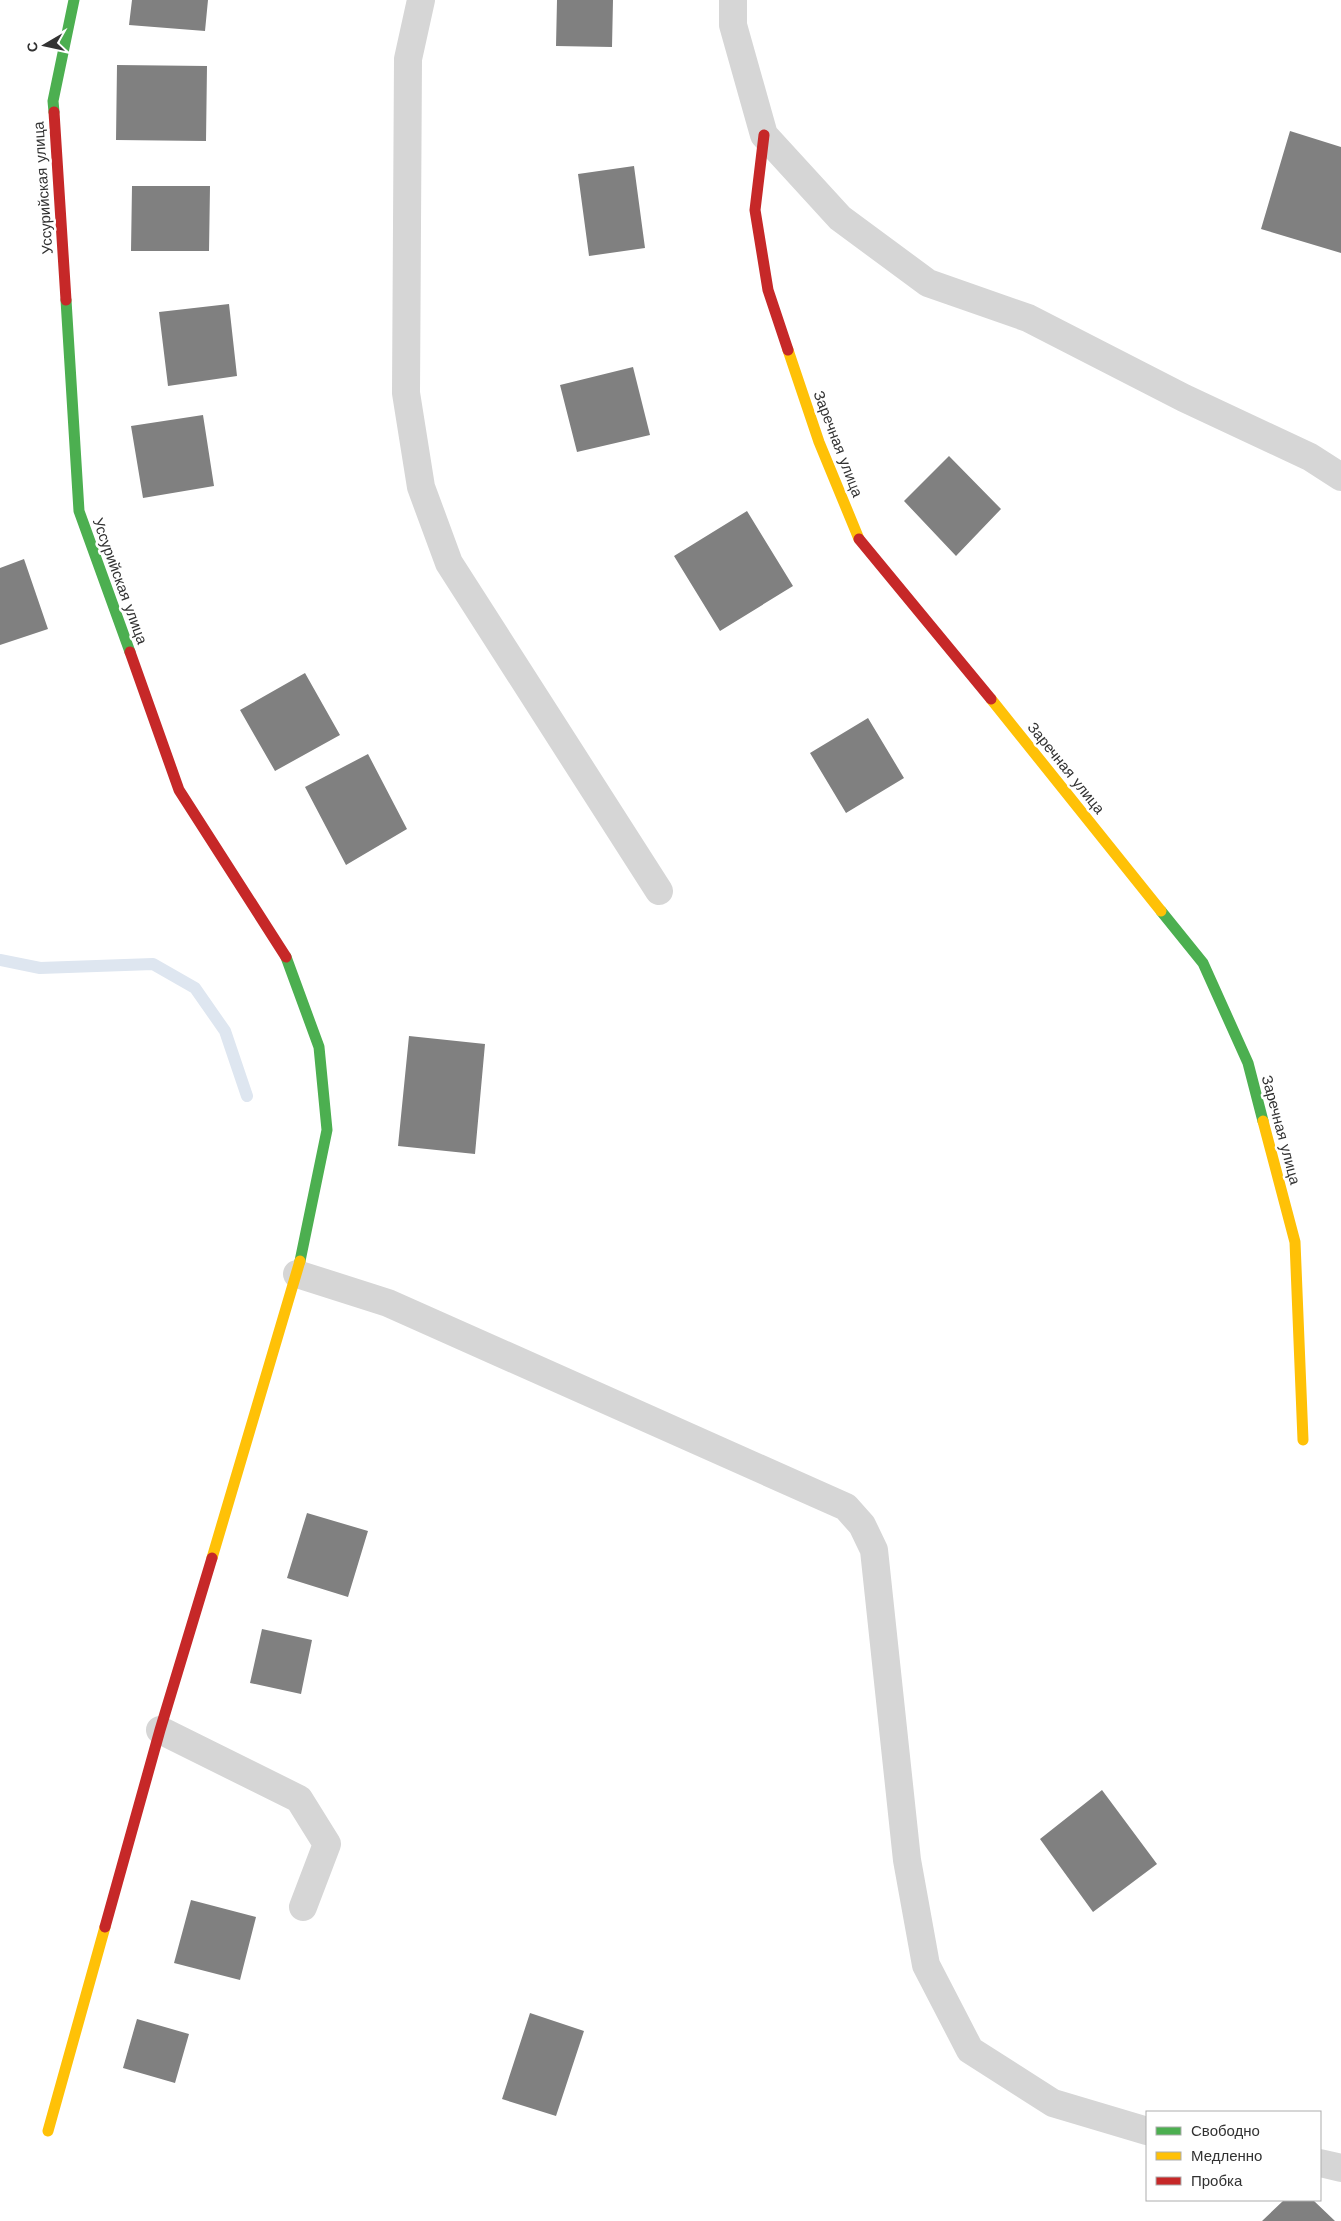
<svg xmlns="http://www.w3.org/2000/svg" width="1341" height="2221" font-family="'Work Sans',sans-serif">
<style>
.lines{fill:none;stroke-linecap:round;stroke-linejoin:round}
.stream{stroke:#dee6f0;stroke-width:12}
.building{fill:#808080}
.street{stroke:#d6d6d6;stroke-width:28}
.fast{stroke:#4caf50;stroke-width:11}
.slow{stroke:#ffc107;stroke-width:11}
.jam{stroke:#c62828;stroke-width:11}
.labels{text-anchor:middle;stroke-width:5;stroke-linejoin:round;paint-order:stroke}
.street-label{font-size:15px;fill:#323232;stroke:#fff}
</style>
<rect width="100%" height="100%" fill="#fff"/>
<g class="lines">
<path class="stream" d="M0,960L40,968L153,964L195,988L225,1031L247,1096"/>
</g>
<path class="building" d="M132,0H208L205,31L129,25Z
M557,0H613L612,47L556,46Z
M117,65L207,66L206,141L116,140Z
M1290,131L1341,147V253L1261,229Z
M634,166L645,248L589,256L578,174Z
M132,186H210L209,251H131Z
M229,304L237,376L168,386L159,312Z
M633,367L650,435L577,452L560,385Z
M203,415L214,486L143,498L131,426Z
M949,456L1001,509L956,556L904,501Z
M747,511L793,586L720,631L674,556Z
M24,559L48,629L0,645V568Z
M305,673L340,735L275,771L240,710Z
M868,718L904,778L846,813L810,753Z
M368,754L407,829L346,865L305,787Z
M409,1036L485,1044L475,1154L398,1146Z
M307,1513L368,1531L348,1597L287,1578Z
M262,1629L312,1640L301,1694L250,1683Z
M1102,1790L1157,1864L1093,1912L1040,1839Z
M191,1900L256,1917L240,1980L174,1963Z
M530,2013L584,2031L556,2116L502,2099Z
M137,2019L189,2034L175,2083L123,2068Z
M1284,2200H1313L1335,2221H1262Z"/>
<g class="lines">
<path class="street" d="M421,0L408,59L406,393L421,487L449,563L659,891
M733,0V25L764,135L840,218L928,283L1028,318L1184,398L1310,457L1341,477
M297,1274L388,1303L846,1507L862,1525L874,1550L907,1860L926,1965L970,2050L1053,2103L1147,2131
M160,1730L299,1799L327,1844L303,1907
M1320,2163L1341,2168"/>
<path class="fast" d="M54,112L53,101L74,0
M66,300L79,511L130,652
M1161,911L1203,963L1248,1063L1263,1121
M286,957L319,1047L327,1130L300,1261"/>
<path class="slow" d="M788,350L819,442L859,539
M991,699L1161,911
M1263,1121L1295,1242L1303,1440
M212,1558L300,1261
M48,2131L105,1927"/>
<path class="jam" d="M54,112L66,300
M764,135L755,210L768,290L788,350
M859,539L991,699
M130,652L179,790L286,957
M105,1927L160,1730L212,1558"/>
</g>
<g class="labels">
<g class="street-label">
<text transform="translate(43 188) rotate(-94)" y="5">Уссурийская улица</text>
<text transform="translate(838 444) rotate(69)" y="5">Заречная улица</text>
<text transform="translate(120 581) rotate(70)" y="5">Уссурийская улица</text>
<text transform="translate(1066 768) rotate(51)" y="5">Заречная улица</text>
<text transform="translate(1281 1130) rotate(75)" y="5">Заречная улица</text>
</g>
</g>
<rect x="1146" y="2111" width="175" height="90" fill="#ffffff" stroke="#adadad"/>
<rect x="1156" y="2127" width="25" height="8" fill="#4caf50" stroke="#adadad"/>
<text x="1191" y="2136" font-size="15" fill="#323232">Свободно</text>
<rect x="1156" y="2152" width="25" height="8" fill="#ffc107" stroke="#adadad"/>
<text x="1191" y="2161" font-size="15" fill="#323232">Медленно</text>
<rect x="1156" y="2177" width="25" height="8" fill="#c62828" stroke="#adadad"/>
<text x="1191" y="2186" font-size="15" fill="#323232">Пробка</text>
<g transform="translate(45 45) rotate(261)" stroke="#ffffff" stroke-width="4" paint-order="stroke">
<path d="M0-4L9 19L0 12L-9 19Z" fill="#323232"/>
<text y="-8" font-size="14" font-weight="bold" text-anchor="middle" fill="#323232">С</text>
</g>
</svg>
